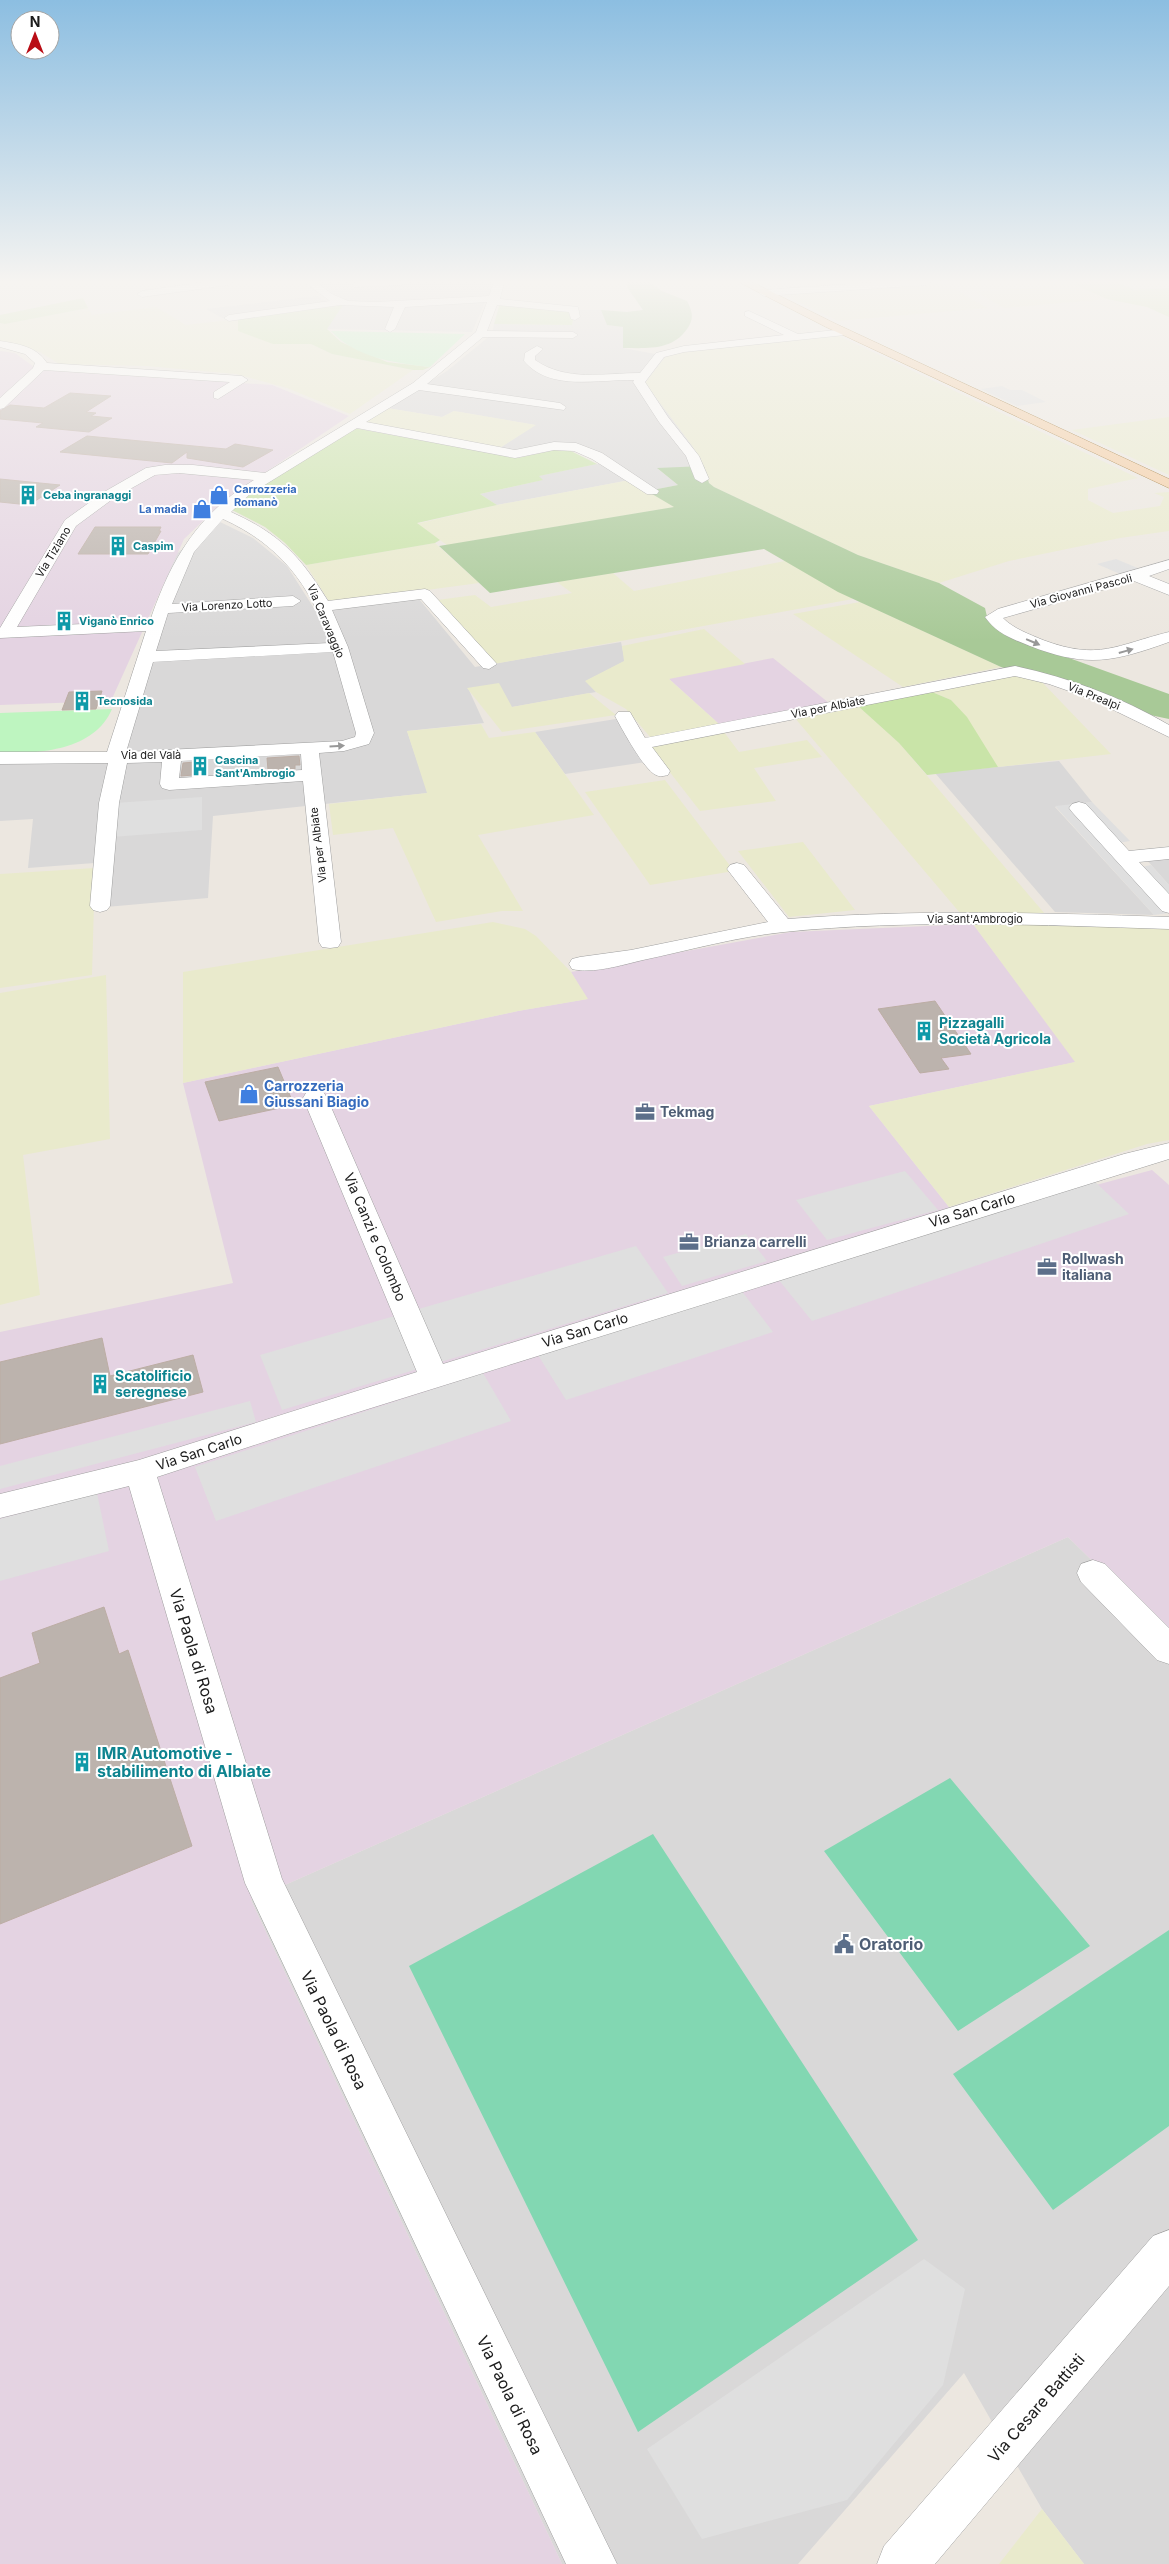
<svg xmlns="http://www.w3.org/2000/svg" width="1169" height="2564" font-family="Inter,sans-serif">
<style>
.residential{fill:#d9d8d8}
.industrial{fill:#e4d3e2}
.farmland{fill:#e9eacc}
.grass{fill:#c9e4a8}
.forest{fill:#a8c997}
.park{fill:#bef5c0}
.pitch{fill:#82d7b2}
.parking{fill:#dfdfdf}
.building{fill:#bcb3ad;stroke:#bcada4}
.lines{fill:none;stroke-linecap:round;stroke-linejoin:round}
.minor-casing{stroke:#9f9f9f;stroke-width:1}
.major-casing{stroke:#885809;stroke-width:1}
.minor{fill:#fff;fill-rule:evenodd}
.major{fill:#f5ca9c;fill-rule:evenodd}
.oneway{fill:#989898}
.labels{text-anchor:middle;stroke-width:4;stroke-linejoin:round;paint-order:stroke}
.far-shop-label{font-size:11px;font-weight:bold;fill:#366cbe;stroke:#fff;text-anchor:start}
.far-culture-label{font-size:11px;font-weight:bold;fill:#0d838f;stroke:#fff;text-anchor:start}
.far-street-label{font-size:11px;fill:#1b1b1b;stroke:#fff}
.culture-label{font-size:14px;font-weight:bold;fill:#0d838f;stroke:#fff;text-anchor:start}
.shop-label{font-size:14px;font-weight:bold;fill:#366cbe;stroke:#fff;text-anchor:start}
.service-label{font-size:14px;font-weight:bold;fill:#4e5e75;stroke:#fff;text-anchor:start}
.street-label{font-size:14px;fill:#1b1b1b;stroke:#fff}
.near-street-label{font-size:16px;fill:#1b1b1b;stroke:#fff}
.near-culture-label{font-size:16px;font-weight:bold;fill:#0d838f;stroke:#fff;text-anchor:start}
.near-service-label{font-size:16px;font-weight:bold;fill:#4e5e75;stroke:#fff;text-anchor:start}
</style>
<rect width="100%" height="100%" fill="#ece7e0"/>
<path class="residential" d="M317,282H494L491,297L358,304L344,300Z
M317,296L328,302L324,305L222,318L206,309Z
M485,302L472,332L326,329L343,305L406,307Z
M575,310H601L607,325L623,327V348L666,356L693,447L704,466L658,469L678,485L647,491L630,480L497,505L480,494L542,480L538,476L611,461L594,450L567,444L517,450L498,449L535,425L454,411L442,417L387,408L447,371L492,334L494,324L572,325Z
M218,521L253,538L287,566L315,610L419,599L475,667L621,642L625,661L586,681L596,692L512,707L468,688L484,723L407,731L428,793L213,816L208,898L106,907L108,862L28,868L33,819L0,821V764L122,763L170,559Z
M616,719L646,762L565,774L535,732Z
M1059,761L1092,802L1055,807L1154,915L1055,912L935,773Z
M1169,856V885L1145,858Z
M1068,1537L1169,1636V2564H1084L1042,2509L964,2373L798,2564H562L251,1900Z"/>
<path class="industrial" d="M0,351L15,353L38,370L272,385L349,416L226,499L184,539L111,701L0,705Z
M773,658L829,703L719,724L668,678Z
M973,924L1076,1062L869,1106L949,1207L966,1220L1152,1170L1169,1185V1636L1068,1537L251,1900L562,2564H0V1332L233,1283L183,1083L518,1011L587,999L571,972L791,932Z"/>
<path class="farmland" d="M1042,282H1069L1107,299L1004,308L976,292L1049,286Z
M945,283L987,308L838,321L786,296L791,294Z
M156,307L186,325L238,319L273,344H311L332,354L413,370L350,414L287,388L236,374L146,366L59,364L40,352L0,344V323L5,324L88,308L92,315Z
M839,336L1138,478L1088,489V500L1113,513L1160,506L1164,497L1154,493L1169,492V531L1120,538L1009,561L939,583L858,555L714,487L709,483L704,466L693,447L645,383L666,356L682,352Z
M387,408L442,417L454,411L536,425L498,449L365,422Z
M1169,417V475L1072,430Z
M630,480L675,507L447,545L416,524L497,505Z
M435,543L479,583L330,603L306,565Z
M785,561L853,599L494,664L437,600L475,595L491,607L572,593L557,582L613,573L634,591Z
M860,602L1001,667L903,687L793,614Z
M704,629L745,664L669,679L719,724L651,738L626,709L596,692L585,681L624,661L622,646Z
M1007,675L1040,680L1111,754L998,767L951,700L932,692Z
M499,683L512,707L589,693L616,715L502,732L467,688Z
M858,706L899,743L1045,914L960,913L794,717Z
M481,724L489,738L535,732L594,815L478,835L523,911H502L436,922L393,828L333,835L329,804L427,793L407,731Z
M724,732L739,752L807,740L822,757L754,768L776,801L700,811L648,744Z
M665,780L734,871L650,885L585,792Z
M803,842L855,910L789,917L738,851Z
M95,868L92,975L0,988V874Z
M493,922L525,929L536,936L571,972L588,999L518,1011L183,1083V972Z
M1058,923L1169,928V1140L1147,1144L949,1207L869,1106L1075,1062L973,924Z
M106,975L110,1139L23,1155L40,1295L0,1305V993Z
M1042,2509L1084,2564H999Z"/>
<path class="grass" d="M1069,282H1116L1135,290L1169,288V317L1147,307L1107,299Z
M83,298L88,308L5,324L0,323V315Z
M500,303L575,310L572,325L494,324Z
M343,305L327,329L341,342L387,362L430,367L423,370H413L332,354L311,344H273L238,331V319Z
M354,428L518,458L558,449L571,451L597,464L539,476L543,480L480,494L497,505L417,523L440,540L435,543L306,565L285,543L265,527L230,509L238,501Z
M932,692L951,700L967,717L998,767L927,775L899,743L858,706Z"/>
<path class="forest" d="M628,282H649L662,291L687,301C693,312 694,319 687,329C672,351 646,348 623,348V327L607,325L601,310L627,312L643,310L627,287Z
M704,466L709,483L714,487L858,555L939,583L985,608L988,621L997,629L1033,645L1169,694V719L1150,715L1001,667L838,592L764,549L490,593L439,546L674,507L647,491L678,485L657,468Z"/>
<path class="park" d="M331,331L465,334L430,367C395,363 356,358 331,331Z
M112,709C94,751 40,753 0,754V713Z"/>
<path class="pitch" d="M950,1778L1090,1946L958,2031L824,1851Z
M653,1834L918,2240L638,2432L409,1966Z
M1169,1930V2126L1053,2210L953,2074Z"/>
<path class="parking" d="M1002,386L1010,390H1022L1046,402L1017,406L981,389Z
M1116,559L1140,569L1120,574L1097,564Z
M202,797V830L112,837L115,803Z
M1092,802L1130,841L1118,843L1142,867L1151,865L1169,885V913L1154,915L1055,806Z
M905,1171L938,1210L827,1240L796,1200Z
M1090,1177L1129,1214L812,1321L778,1279Z
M746,1234L767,1261L682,1286L663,1257Z
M636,1246L668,1293L282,1410L260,1355Z
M741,1290L773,1332L566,1400L538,1355Z
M483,1373L511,1421L216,1521L195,1467Z
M250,1401L256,1422L0,1489V1466Z
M97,1493L109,1551L0,1581V1519Z
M924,2259L965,2289L943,2385L847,2500L702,2539L647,2449Z"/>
<path class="building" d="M70,393L111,396L86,412L96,413L91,416L112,418L89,432L36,427L43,423L0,419V411L10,405L44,408Z
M87,436L226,449L235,444L273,450L243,467L187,458V452L172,463L60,452Z
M0,479L60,485L29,505L0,502Z
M95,527H161L159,531H161L148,554H78Z
M102,691L96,709L62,710L69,692Z
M299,756L300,765H295V769L268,770L267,758Z
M207,761L206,774L181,776L183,763Z
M935,1001L971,1054L941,1058L949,1069L920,1073L878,1009Z
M278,1067L294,1105L219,1121L205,1082Z
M102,1338L110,1376L193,1355L203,1392L0,1444V1362Z
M104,1607L119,1654L128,1650L192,1846L0,1924V1678L40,1663L32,1633Z"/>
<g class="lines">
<defs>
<path id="minor" d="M206,282H233L228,285L142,297L137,294L142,291Z
M304,282H316L332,294L348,301L376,302L489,296L494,282H504L500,299L578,307L580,317L575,320L571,319L569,312L497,305L487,331L573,332L578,335L573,338L483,337L427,384L560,403L566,407L564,410L419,390L366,422L515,450L554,442L576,443L602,453L659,491L657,494H647L592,459L574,451L554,450L515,458L357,428L250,494L231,512C280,534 300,556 328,601L425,589L430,591L497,664L489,669L483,668L421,599L332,610L348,647L374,733L369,744L344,751L319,753L341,942L338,947L330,948L322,947L319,942L303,781L169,790L162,788L160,784L162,762L127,763L119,803L110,906L107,910L100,912L93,910L90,906L99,803L108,763L0,764V752H107L146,631L0,638V628L65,520L104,492L146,468L165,465H193L265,473L413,383L476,332L487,302L405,307L395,329L390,332L385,329L394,307L340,305L229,321L224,318L229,315L330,301ZM179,473L254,480C198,514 171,559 150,621L17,627L76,526L114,498L155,475ZM223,519C280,545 310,584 330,643L156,651L168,613L293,606L301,601L293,596L172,604L194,552ZM333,652L356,733L355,737L342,741L126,752L153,662ZM301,754L302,770L179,778L181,761Z
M358,282H406L401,285L354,287L353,285Z
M881,282H931L926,285L764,296L759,293L764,290Z
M749,311L798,334L845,329L850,332L845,335L684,352L664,357L645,382L668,417L699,456L709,479L702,483L695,479L686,456L659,422L633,382L634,380C599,379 550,392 524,361L525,353L537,346L543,349L535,356V360C567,382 603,373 640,373L656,353L684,346L784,335L745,316V312Z
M0,341C18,344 36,346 47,363L242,376L248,380L218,399L214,398V392L230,382L44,370L4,408L0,409V398L33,368L35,363L25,354L0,347Z
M1169,560V569L1149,576L1169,584V595L1134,581L1003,618C1014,629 1029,634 1043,640C1099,661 1116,645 1169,632V642C1113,662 1087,668 1030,646C1012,639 996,633 985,617L998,609Z
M1015,666C1070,678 1121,697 1169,725V737L1089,698L1049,684L1015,676L652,747L670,771L668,775C664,776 660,777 656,775C644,770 622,729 615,716L618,712H630L645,738Z
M1079,802L1086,804L1129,851L1169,847V859L1139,862L1169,894V913L1162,911L1072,812L1069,808L1072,804Z
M737,863L744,865L788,919C915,909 1042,913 1169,917V929C1041,925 911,919 784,932C736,937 690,950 643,960C622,965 593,974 572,969L569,964L572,959L580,957L631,950L768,922L727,869L730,865Z
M315,1091L324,1093L327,1098L443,1364L1124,1154L1169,1143V1159L291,1433L157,1477L282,1879L617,2564H566L245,1883L129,1486L0,1518V1494L139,1460L417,1372L303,1098L306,1093Z
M1093,1560L1105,1564L1169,1628V1664L1157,1660L1081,1582L1077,1573L1081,1564Z
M1169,2230V2286L935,2564H877L884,2546L1153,2236Z"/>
<path id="major" d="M739,282H752L834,323L1169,479V488L826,327Z"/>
</defs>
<use href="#minor" class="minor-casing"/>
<use href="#major" class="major-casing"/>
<use href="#minor" class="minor"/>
<use href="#major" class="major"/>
</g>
<defs><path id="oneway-solid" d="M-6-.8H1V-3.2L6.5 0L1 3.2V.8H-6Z" transform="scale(1.25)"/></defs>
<g class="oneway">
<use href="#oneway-solid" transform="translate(1033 642) rotate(23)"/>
<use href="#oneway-solid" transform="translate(1126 651) rotate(-16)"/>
<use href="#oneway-solid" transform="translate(337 746) rotate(-4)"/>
</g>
<linearGradient id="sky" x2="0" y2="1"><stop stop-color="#8cbee1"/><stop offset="0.44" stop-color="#f6f4f1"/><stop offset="1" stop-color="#f6f4f1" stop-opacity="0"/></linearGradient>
<rect width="1169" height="641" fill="url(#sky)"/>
<defs>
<symbol id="building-bare" viewBox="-9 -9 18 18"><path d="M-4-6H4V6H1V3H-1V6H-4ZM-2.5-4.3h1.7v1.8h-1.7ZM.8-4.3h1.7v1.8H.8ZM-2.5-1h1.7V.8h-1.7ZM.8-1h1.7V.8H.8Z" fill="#0f9aa8" stroke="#fff" stroke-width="2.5" paint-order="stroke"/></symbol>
<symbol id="shop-bare" viewBox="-9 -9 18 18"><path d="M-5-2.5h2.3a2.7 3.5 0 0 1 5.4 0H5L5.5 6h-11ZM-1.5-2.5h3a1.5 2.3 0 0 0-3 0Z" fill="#3f7fe0" stroke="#fff" stroke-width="2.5" paint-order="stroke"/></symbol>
<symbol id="office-bare" viewBox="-9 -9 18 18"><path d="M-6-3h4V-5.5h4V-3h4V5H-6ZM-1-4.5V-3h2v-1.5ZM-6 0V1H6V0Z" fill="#5c6f8a" stroke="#fff" stroke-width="2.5" paint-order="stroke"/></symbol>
<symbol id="civic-bare" viewBox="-9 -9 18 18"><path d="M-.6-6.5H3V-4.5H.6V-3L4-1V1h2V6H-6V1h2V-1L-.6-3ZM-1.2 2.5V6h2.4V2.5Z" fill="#5c6f8a" stroke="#fff" stroke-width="2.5" paint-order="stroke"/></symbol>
</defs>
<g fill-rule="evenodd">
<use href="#building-bare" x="14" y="481" width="28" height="28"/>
<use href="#shop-bare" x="205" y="481" width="28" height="28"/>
<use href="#shop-bare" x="188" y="495" width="28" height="28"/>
<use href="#building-bare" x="104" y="532" width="28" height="28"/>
<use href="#building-bare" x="50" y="607" width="28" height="28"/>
<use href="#building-bare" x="68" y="687" width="28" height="28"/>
<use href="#building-bare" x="186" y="752" width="28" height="28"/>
<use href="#building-bare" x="910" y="1017" width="28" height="28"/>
<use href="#shop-bare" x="235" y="1080" width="28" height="28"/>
<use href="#office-bare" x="631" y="1098" width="28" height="28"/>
<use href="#office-bare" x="675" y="1228" width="28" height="28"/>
<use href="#office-bare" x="1033" y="1253" width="28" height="28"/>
<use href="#building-bare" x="86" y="1370" width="28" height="28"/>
<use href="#building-bare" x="68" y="1748" width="28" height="28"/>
<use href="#civic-bare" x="830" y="1930" width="28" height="28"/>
</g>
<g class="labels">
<g class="far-shop-label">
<text x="234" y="493">Carrozzeria<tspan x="234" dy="13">Romanò</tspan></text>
<text x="187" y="513" text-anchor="end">La madia</text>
</g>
<g class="far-culture-label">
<text x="43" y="499">Ceba ingranaggi</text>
<text x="133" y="550">Caspim</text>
<text x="79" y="625">Viganò Enrico</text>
<text x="97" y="705">Tecnosida</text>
<text x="215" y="764">Cascina<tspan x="215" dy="13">Sant'Ambrogio</tspan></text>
</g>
<g class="far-street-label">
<text transform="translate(53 552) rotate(-59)" y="4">Via Tiziano</text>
<text transform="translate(1081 591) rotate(-15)" y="4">Via Giovanni Pascoli</text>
<text transform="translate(227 605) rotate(-3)" y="4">Via Lorenzo Lotto</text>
<text transform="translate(326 621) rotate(67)" y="4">Via Caravaggio</text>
<text transform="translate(1094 696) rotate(22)" y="4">Via Prealpi</text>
<text transform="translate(828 707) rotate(-11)" y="4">Via per Albiate</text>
<text x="151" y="759">Via del Valà</text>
<text transform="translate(318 845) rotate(-97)" y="4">Via per Albiate</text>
<text x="975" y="923">Via Sant'Ambrogio</text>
</g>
<g class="culture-label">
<text x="939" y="1028">Pizzagalli<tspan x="939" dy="16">Società Agricola</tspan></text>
<text x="115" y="1381">Scatolificio<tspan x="115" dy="16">seregnese</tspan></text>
</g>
<g class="shop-label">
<text x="264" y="1091">Carrozzeria<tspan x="264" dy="16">Giussani Biagio</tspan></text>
</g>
<g class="service-label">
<text x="660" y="1117">Tekmag</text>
<text x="704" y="1247">Brianza carrelli</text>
<text x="1062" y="1264">Rollwash<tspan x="1062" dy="16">italiana</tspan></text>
</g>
<g class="street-label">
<text transform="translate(972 1210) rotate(-17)" y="5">Via San Carlo</text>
<text transform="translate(375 1237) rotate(67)" y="5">Via Canzi e Colombo</text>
<text transform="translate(585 1330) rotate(-17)" y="5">Via San Carlo</text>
<text transform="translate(199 1452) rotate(-18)" y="5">Via San Carlo</text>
</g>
<g class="near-street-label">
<text transform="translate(194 1651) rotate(73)" y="6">Via Paola di Rosa</text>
<text transform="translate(334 2030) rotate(64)" y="6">Via Paola di Rosa</text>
<text transform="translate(510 2395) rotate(64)" y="6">Via Paola di Rosa</text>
<text transform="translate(1036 2408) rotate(-49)" y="6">Via Cesare Battisti</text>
</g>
<g class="near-culture-label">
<text x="97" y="1759">IMR Automotive -<tspan x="97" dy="18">stabilimento di Albiate</tspan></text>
</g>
<g class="near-service-label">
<text x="859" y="1950">Oratorio</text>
</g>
</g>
<g transform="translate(35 35)"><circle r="24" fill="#ffffff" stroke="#a4a4a4"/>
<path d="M0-4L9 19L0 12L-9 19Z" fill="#b90d15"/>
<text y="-8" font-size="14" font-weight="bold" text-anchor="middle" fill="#1b1b1b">N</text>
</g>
</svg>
